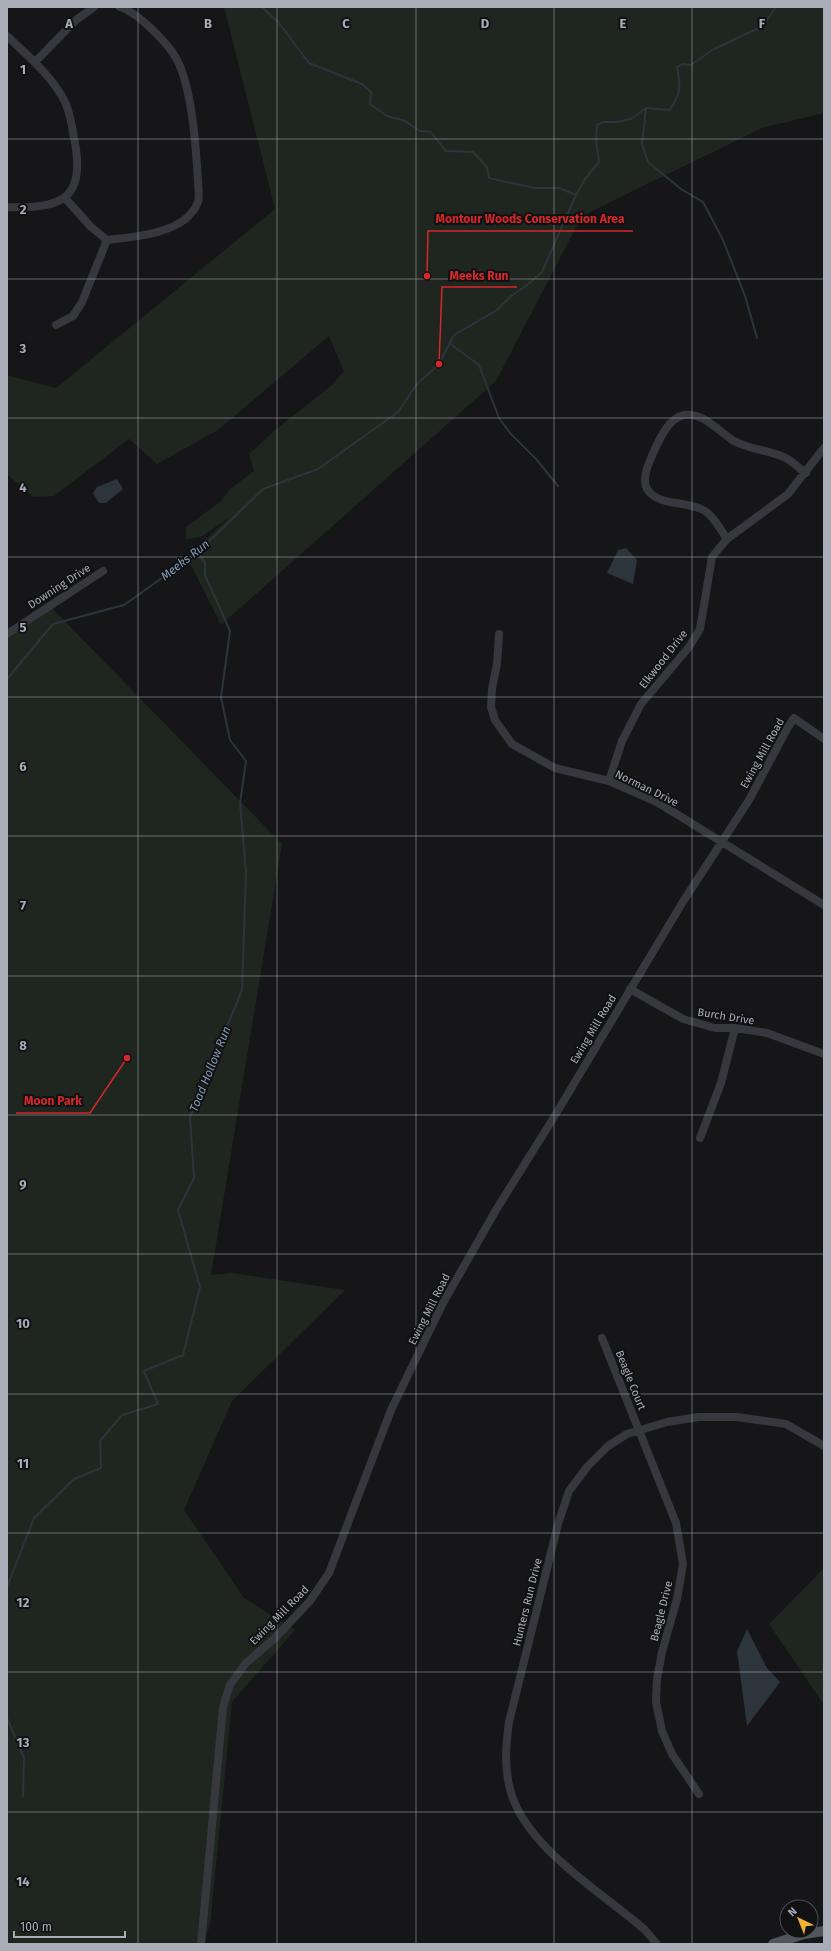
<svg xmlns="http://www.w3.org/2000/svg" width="831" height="1951" font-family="'Fira Sans',sans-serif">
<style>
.green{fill:#1e261f}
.water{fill:#2c353c}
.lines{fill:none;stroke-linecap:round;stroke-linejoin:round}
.stream{stroke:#2c353c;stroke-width:2}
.minor{stroke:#37383d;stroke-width:8}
.major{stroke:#53555c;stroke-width:10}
.grid{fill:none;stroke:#a8adb8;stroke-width:1;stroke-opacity:0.55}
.labels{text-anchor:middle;stroke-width:4;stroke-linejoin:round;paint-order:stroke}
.street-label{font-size:11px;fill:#a8adb8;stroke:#111113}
.water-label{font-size:12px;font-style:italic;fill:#7f9bb3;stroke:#111113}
.grid-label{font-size:13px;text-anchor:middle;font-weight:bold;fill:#a8adb8;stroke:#111113;stroke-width:4;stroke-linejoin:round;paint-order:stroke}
.leader{fill:none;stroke:#d62828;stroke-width:1.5}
.callout-dot{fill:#d62828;stroke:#111113;stroke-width:1.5}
.callout-label{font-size:12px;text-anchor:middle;font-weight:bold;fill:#d62828;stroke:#111113;stroke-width:4;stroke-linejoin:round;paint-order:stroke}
</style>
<rect width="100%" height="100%" fill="#161618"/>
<path class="green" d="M224,7H824V113L762,128L582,216L496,381L221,625L187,557L230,517L201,537L186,539V527L221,501L230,489L254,471L249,454L275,430L331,386L344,371L329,336L218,430L157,464L129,439L54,496L33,497L7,474V375L56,388L275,209Z
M52,608L282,844L211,1275L232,1273L345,1290L232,1401L184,1510L244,1598L295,1630L232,1702L210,1926L202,1944H7V632Z
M824,1568V1705L769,1624Z"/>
<path class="water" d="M117,479L123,489L106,503H99L93,493L97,487Z
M626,548L637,560L633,584L607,573L618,550Z
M747,1629L767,1668L780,1682L747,1726L737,1651Z"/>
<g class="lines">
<path class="stream" d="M262,7L279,23L309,63L362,84L371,92L370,104L387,116L405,121L420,131L431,132L446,151L473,152L487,167L489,178L534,188H559L576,195
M646,109L642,144L648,162L681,189L703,202L723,240L745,296L757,338
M449,343L479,365L499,418L510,433L536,459L558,486
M7,679L53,624L124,605L197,553L263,489L318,469L398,412L416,385L439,364L454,335L497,310L511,296L526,286L542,272L576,195L585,179L599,162L596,141L597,125L603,122H617L631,119L646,108L670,110C681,93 681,87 677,67L682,64L691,65L714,49L763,26L776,7
M7,1587L34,1518L74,1479L101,1468L100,1441L122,1415L158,1404L144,1371L183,1355L200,1287L178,1210L194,1178L190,1117L242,990L246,873L240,803L246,761L230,740L221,697L230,631L205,575V562L197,553
M7,1718L24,1758L23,1796"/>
<path class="minor" d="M7,36C27,55 51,75 64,100C70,111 72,126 74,138C87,199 62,209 7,207
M35,62L76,20L94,7
M65,198L91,227L107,240C132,237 176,234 192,212C194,210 197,205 198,202C200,196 198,187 198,181C196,148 192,86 176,58C167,42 137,12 120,7
M56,325L73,316L82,302L107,240
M727,539C721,531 714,516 705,511C688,500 658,507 647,489C641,477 650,461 654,451C660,438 669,418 684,415C704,412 719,432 734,441C750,450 770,450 786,458C793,462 800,469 806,473
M7,634L103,571
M499,634L497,664L492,689L491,707L495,720L512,744L555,768L609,781L657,802L824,905
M609,781L622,741L641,704L689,647L700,629L712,557L727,539L788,494L824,448
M630,989L683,1019L715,1028H735L767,1033L824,1054
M700,1138L721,1083L735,1028
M602,1338L676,1523L683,1564L677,1599L662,1652L657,1679L656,1702L662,1731L672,1754L699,1794
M201,1944L223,1707L230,1685L246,1663L275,1638L310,1601L329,1573L391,1410L443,1303L496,1210L551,1122L684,900L749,800L788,727L794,718L824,739
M657,1944L645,1930C602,1892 524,1847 510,1789C504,1766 506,1744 509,1722L558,1524L569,1491L587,1467L608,1446L627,1434L667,1422L699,1417H737L786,1424L824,1446"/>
<path class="major" d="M773,1944L804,1934L824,1931"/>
</g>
<path class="grid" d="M138,7V1944M277,7V1944M416,7V1944M554,7V1944M692,7V1944M7,139H824M7,279H824M7,418H824M7,557H824M7,697H824M7,836H824M7,976H824M7,1115H824M7,1254H824M7,1394H824M7,1533H824M7,1672H824M7,1812H824"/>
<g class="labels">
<g class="street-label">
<text transform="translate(59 586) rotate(-33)" y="4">Downing Drive</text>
<text transform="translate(663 659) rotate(-52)" y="4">Elkwood Drive</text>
<text transform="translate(762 753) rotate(-61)" y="4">Ewing Mill Road</text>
<text transform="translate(647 788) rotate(26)" y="4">Norman Drive</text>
<text transform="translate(726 1016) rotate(9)" y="4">Burch Drive</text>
<text transform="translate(593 1029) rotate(-59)" y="4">Ewing Mill Road</text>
<text transform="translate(429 1309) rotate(-63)" y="4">Ewing Mill Road</text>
<text transform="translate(631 1380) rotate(68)" y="4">Beagle Court</text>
<text transform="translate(527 1602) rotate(-76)" y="4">Hunters Run Drive</text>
<text transform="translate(661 1611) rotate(-76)" y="4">Beagle Drive</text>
<text transform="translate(279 1615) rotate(-45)" y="4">Ewing Mill Road</text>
</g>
<g class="water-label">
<text transform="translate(185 560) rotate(-38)" y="4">Meeks Run</text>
<text transform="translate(210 1069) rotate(-68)" y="4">Toad Hollow Run</text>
</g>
</g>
<g class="grid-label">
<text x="69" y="28">A</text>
<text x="208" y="28">B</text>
<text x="346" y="28">C</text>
<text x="485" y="28">D</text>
<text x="623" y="28">E</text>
<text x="762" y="28">F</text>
<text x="23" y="74">1</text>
<text x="23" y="214">2</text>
<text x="23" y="353">3</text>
<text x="23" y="492">4</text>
<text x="23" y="632">5</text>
<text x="23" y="771">6</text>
<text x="23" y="910">7</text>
<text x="23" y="1050">8</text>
<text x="23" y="1189">9</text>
<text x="23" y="1328">10</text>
<text x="23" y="1468">11</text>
<text x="23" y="1607">12</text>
<text x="23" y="1747">13</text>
<text x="23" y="1886">14</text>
</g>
<path class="leader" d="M427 276L428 231H633M439 364L442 287H517M127 1058L90 1113H16"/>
<g class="callout-dot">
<circle cx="427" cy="276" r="4"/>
<circle cx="439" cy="364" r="4"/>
<circle cx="127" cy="1058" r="4"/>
</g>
<g class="callout-label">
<text x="530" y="223">Montour Woods Conservation Area</text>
<text x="479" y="280">Meeks Run</text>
<text x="53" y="1105">Moon Park</text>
</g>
<rect width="831" height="1951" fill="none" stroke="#a8adb8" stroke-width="16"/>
<g transform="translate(799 1919) rotate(317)"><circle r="19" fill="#111113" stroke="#4d4f55"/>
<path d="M0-3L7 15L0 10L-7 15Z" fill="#f2b134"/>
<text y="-6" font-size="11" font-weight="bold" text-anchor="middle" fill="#a8adb8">N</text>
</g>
<path d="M14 1931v6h111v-6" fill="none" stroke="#a8adb8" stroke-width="2"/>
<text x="20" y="1931" font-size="12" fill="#a8adb8" stroke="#111113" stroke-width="3" paint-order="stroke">100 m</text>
</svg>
